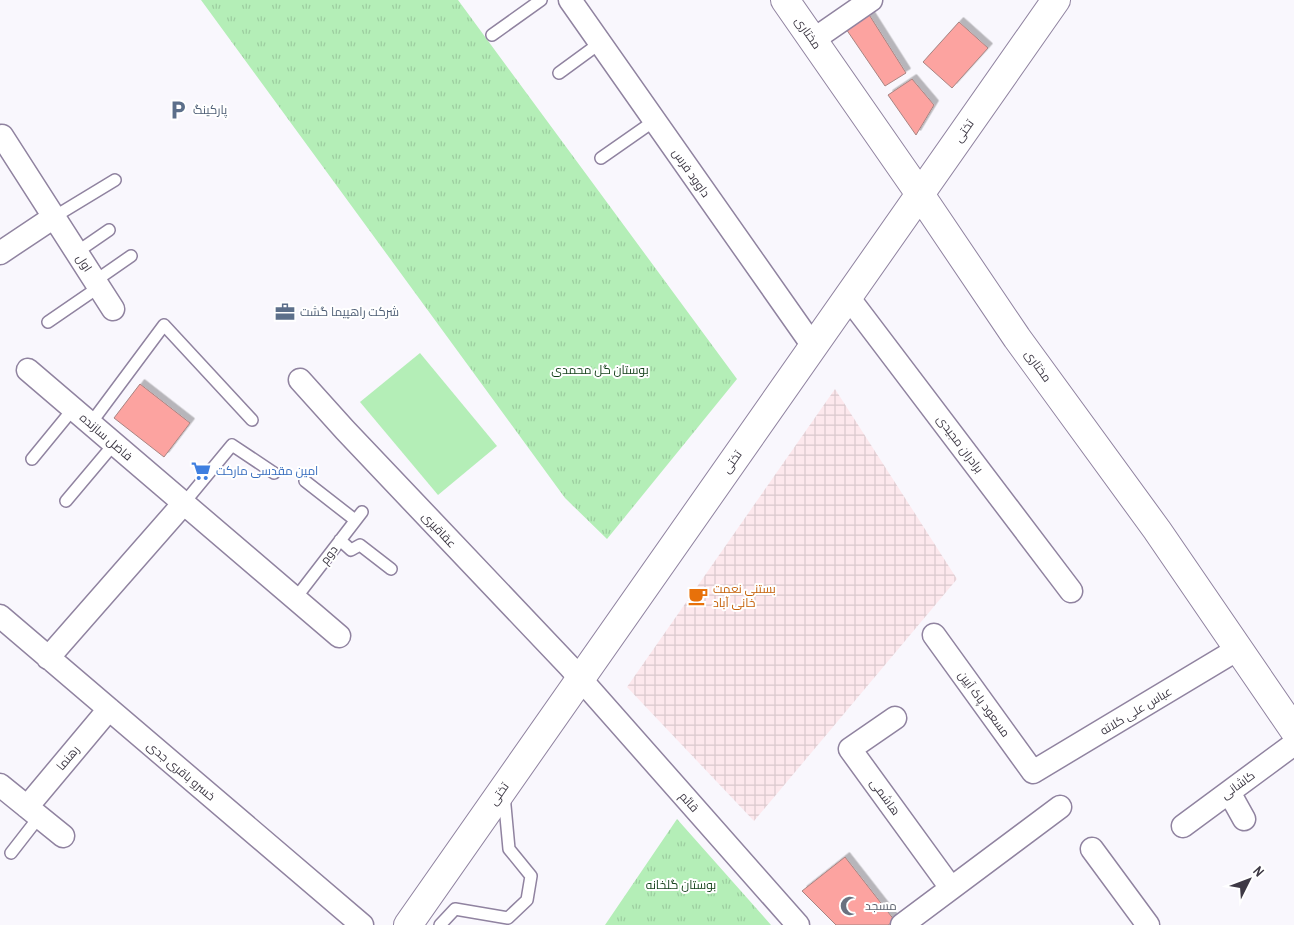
<svg xmlns="http://www.w3.org/2000/svg" width="1294" height="925" font-family="'Archivo Narrow',Cairo,sans-serif">
<style>
.industrial{fill:url(#industrial-grid)}
.grass{fill:url(#grass-tufts)}
.pitch{fill:#b4eeb7}
.building{fill:#fca3a0;stroke:#a88482;filter:url(#shadow)}
.lines{fill:none;stroke-linecap:round;stroke-linejoin:round}
.lane-casing{stroke:#9083a0;stroke-width:14}
.street-casing{stroke:#9083a0;stroke-width:25}
.secondary-casing{stroke:#9083a0;stroke-width:30}
.lane{stroke:#fff;stroke-width:11}
.street{stroke:#fff;stroke-width:22}
.secondary{stroke:#fff;stroke-width:28}
.labels{text-anchor:middle;stroke-width:4;stroke-linejoin:round;paint-order:stroke}
.street-label{font-size:12px;fill:#3e3945;stroke:#fff}
.service-label{font-size:12px;fill:#4e5e75;stroke:#fff;text-anchor:start}
.park-label{font-size:12px;fill:#123f18;stroke:#fff}
.shop-label{font-size:12px;fill:#366cbe;stroke:#fff;text-anchor:start}
.food-label{font-size:12px;fill:#c56008;stroke:#fff;text-anchor:start}
.worship-label{font-size:12px;fill:#5b616d;stroke:#fff;text-anchor:start}
</style>
<defs>
<pattern id="industrial-grid" width="8" height="8" patternUnits="userSpaceOnUse" patternTransform="scale(1.25)"><rect width="8" height="8" fill="#fde8ed"/><path d="M0 4h8M4 0v8" fill="none" stroke="#dac8cd"/></pattern>
<pattern id="grass-tufts" width="24" height="20" patternUnits="userSpaceOnUse" patternTransform="scale(1.25)"><rect width="24" height="20" fill="#b4eeb7"/><path d="M3 7l-1-3M5 7V3M7 7l1-3M15 17l-1-3M17 17v-4M19 17l1-3" fill="none" stroke="#9ccd9f"/></pattern>
<filter id="shadow"><feDropShadow dx="4.5" dy="-4.5" stdDeviation="0" flood-color="#0004"/></filter>
</defs>
<rect width="100%" height="100%" fill="#f9f7fd"/>
<path class="industrial" d="M835,389L957,579L754,821L627,687Z"/>
<path class="grass" d="M201,0H458L737,379L607,539L565,498Z
M677,819L771,925H605Z"/>
<path class="pitch" d="M420,353L497,446L438,495L360,402Z"/>
<path class="building" d="M868,13L906,73L885,86L844,26Z
M959,22L988,48L952,88L923,62Z
M912,79L934,105L916,135L888,95Z
M140,384L190,423L164,457L114,418Z
M845,857L895,921L888,925H836L802,891Z"/>
<g class="lines">
<defs>
<path id="lane" d="M492,35L541,0
M559,73L600,43
M601,158L654,121
M54,217L115,180
M77,252L109,230
M95,281L131,256
M48,322L99,287
M91,423L164,325L252,420
M32,459L73,409
M305,481L355,520
M66,501L114,444
M184,503L232,445L274,473
M340,540L351,550L360,545L391,569
M295,599L362,512
M11,853L39,817
M440,925L455,909L508,918L527,900L531,876L509,849L504,795"/>
<path id="street" d="M570,0L813,346
M813,40L871,0
M2,136L113,309
M0,253L54,217
M848,297L1071,591
M28,370L339,636
M300,380L345,430L570,667L798,925
M0,616L362,925
M934,635L1033,772L1238,649
M48,658L184,503
M895,718L850,749L951,888
M0,785L63,836
M1229,792L1244,819
M27,807L109,709
M1183,826L1294,744
M1092,849L1148,925
M902,925L1060,807"/>
<path id="secondary" d="M785,0L913,184L1017,338L1157,530L1294,730
M408,925L1056,0"/>
</defs>
<use href="#lane" class="lane-casing"/>
<use href="#street" class="street-casing"/>
<use href="#secondary" class="secondary-casing"/>
<use href="#lane" class="lane"/>
<use href="#street" class="street"/>
<use href="#secondary" class="secondary"/>
</g>
<defs>
<symbol id="parking-bare" viewBox="-9 -9 18 18"><path d="M-3.5-5.5H1a3.5 3.5 0 0 1 0 7H-1V5.5H-3.5ZM-1-3.4V-.6H.8a1.4 1.4 0 0 0 0-2.8Z" fill="#5c6f8a" stroke="#fff" stroke-width="2.5" paint-order="stroke"/></symbol>
<symbol id="office-bare" viewBox="-9 -9 18 18"><path d="M-6-3h4V-5.5h4V-3h4V5H-6ZM-1-4.5V-3h2v-1.5ZM-6 0V1H6V0Z" fill="#5c6f8a" stroke="#fff" stroke-width="2.5" paint-order="stroke"/></symbol>
<symbol id="supermarket-bare" viewBox="-9 -9 18 18"><path d="M-6-5.5h2.5l.6 2H6L4.5 2H-2.5L-4.4-4H-6ZM-1.5 3.2a1.3 1.3 0 1 0 .1 0ZM3 3.2a1.3 1.3 0 1 0 .1 0Z" fill="#3f7fe0" stroke="#fff" stroke-width="2.5" paint-order="stroke"/></symbol>
<symbol id="cafe-bare" viewBox="-9 -9 18 18"><path d="M-5.5-4.5H6V0H3Q3 3.5 0 3.5H-2.5Q-5.5 3.5-5.5 0ZM3-3.2v2h1.7v-2ZM-6 4.5H4V6H-6Z" fill="#e8710a" stroke="#fff" stroke-width="2.5" paint-order="stroke"/></symbol>
<symbol id="mosque-bare" viewBox="-9 -9 18 18"><path d="M3.5-4.9A6 6 0 1 0 3.5 4.9A5 5 0 1 1 3.5-4.9Z" fill="#6b7280" stroke="#fff" stroke-width="2.5" paint-order="stroke"/></symbol>
</defs>
<g fill-rule="evenodd">
<use href="#parking-bare" x="164" y="96" width="28" height="28"/>
<use href="#office-bare" x="271" y="298" width="28" height="28"/>
<use href="#supermarket-bare" x="187" y="457" width="28" height="28"/>
<use href="#cafe-bare" x="684" y="582" width="28" height="28"/>
<use href="#mosque-bare" x="836" y="892" width="28" height="28"/>
</g>
<g class="labels">
<g class="street-label">
<text transform="translate(808 33) rotate(55)" y="4">مختاری</text>
<text transform="translate(964 131) rotate(-55)" y="4">تختی</text>
<text transform="translate(691 173) rotate(55)" y="4">داوود فرس</text>
<text transform="translate(84 263) rotate(57)" y="4">اول</text>
<text transform="translate(1038 366) rotate(54)" y="4">مختاری</text>
<text transform="translate(106 437) rotate(41)" y="4">فاضل سازنده</text>
<text transform="translate(960 444) rotate(53)" y="4">برادران مجیدی</text>
<text transform="translate(732 462) rotate(-55)" y="4">تختی</text>
<text transform="translate(439 530) rotate(47)" y="4">عقاقیری</text>
<text transform="translate(329 555) rotate(-53)" y="4">دوم</text>
<text transform="translate(984 704) rotate(54)" y="4">مسعود پاک آیین</text>
<text transform="translate(1136 711) rotate(-31)" y="4">عباس علی کلاته</text>
<text transform="translate(68 758) rotate(-50)" y="4">رهنما</text>
<text transform="translate(181 771) rotate(40)" y="4">خسرو باقری جدی</text>
<text transform="translate(1238 785) rotate(-36)" y="4">کاشانی</text>
<text transform="translate(499 794) rotate(-55)" y="4">تختی</text>
<text transform="translate(885 797) rotate(54)" y="4">هاشمی</text>
<text transform="translate(689 802) rotate(48)" y="4">قائم</text>
</g>
<g class="service-label">
<text x="193" y="114">پارکینگ</text>
<text x="300" y="316">شركت راهپيما گشت</text>
</g>
<g class="park-label">
<text x="600" y="374">بوستان گل محمدی</text>
<text x="681" y="889">بوستان گلخانه</text>
</g>
<g class="shop-label">
<text x="216" y="475">امین مقدسی مارکت</text>
</g>
<g class="food-label">
<text x="713" y="593">بستنی نعمت<tspan x="713" dy="14">خانی آباد</tspan></text>
</g>
<g class="worship-label">
<text x="865" y="910">مسجد</text>
</g>
</g>
<g transform="translate(1249 880) rotate(48)" stroke="#ffffff" stroke-width="4" paint-order="stroke">
<path d="M0-4L9 19L0 12L-9 19Z" fill="#3e3945"/>
<text y="-8" font-size="14" font-weight="bold" text-anchor="middle" fill="#3e3945">N</text>
</g>
</svg>
